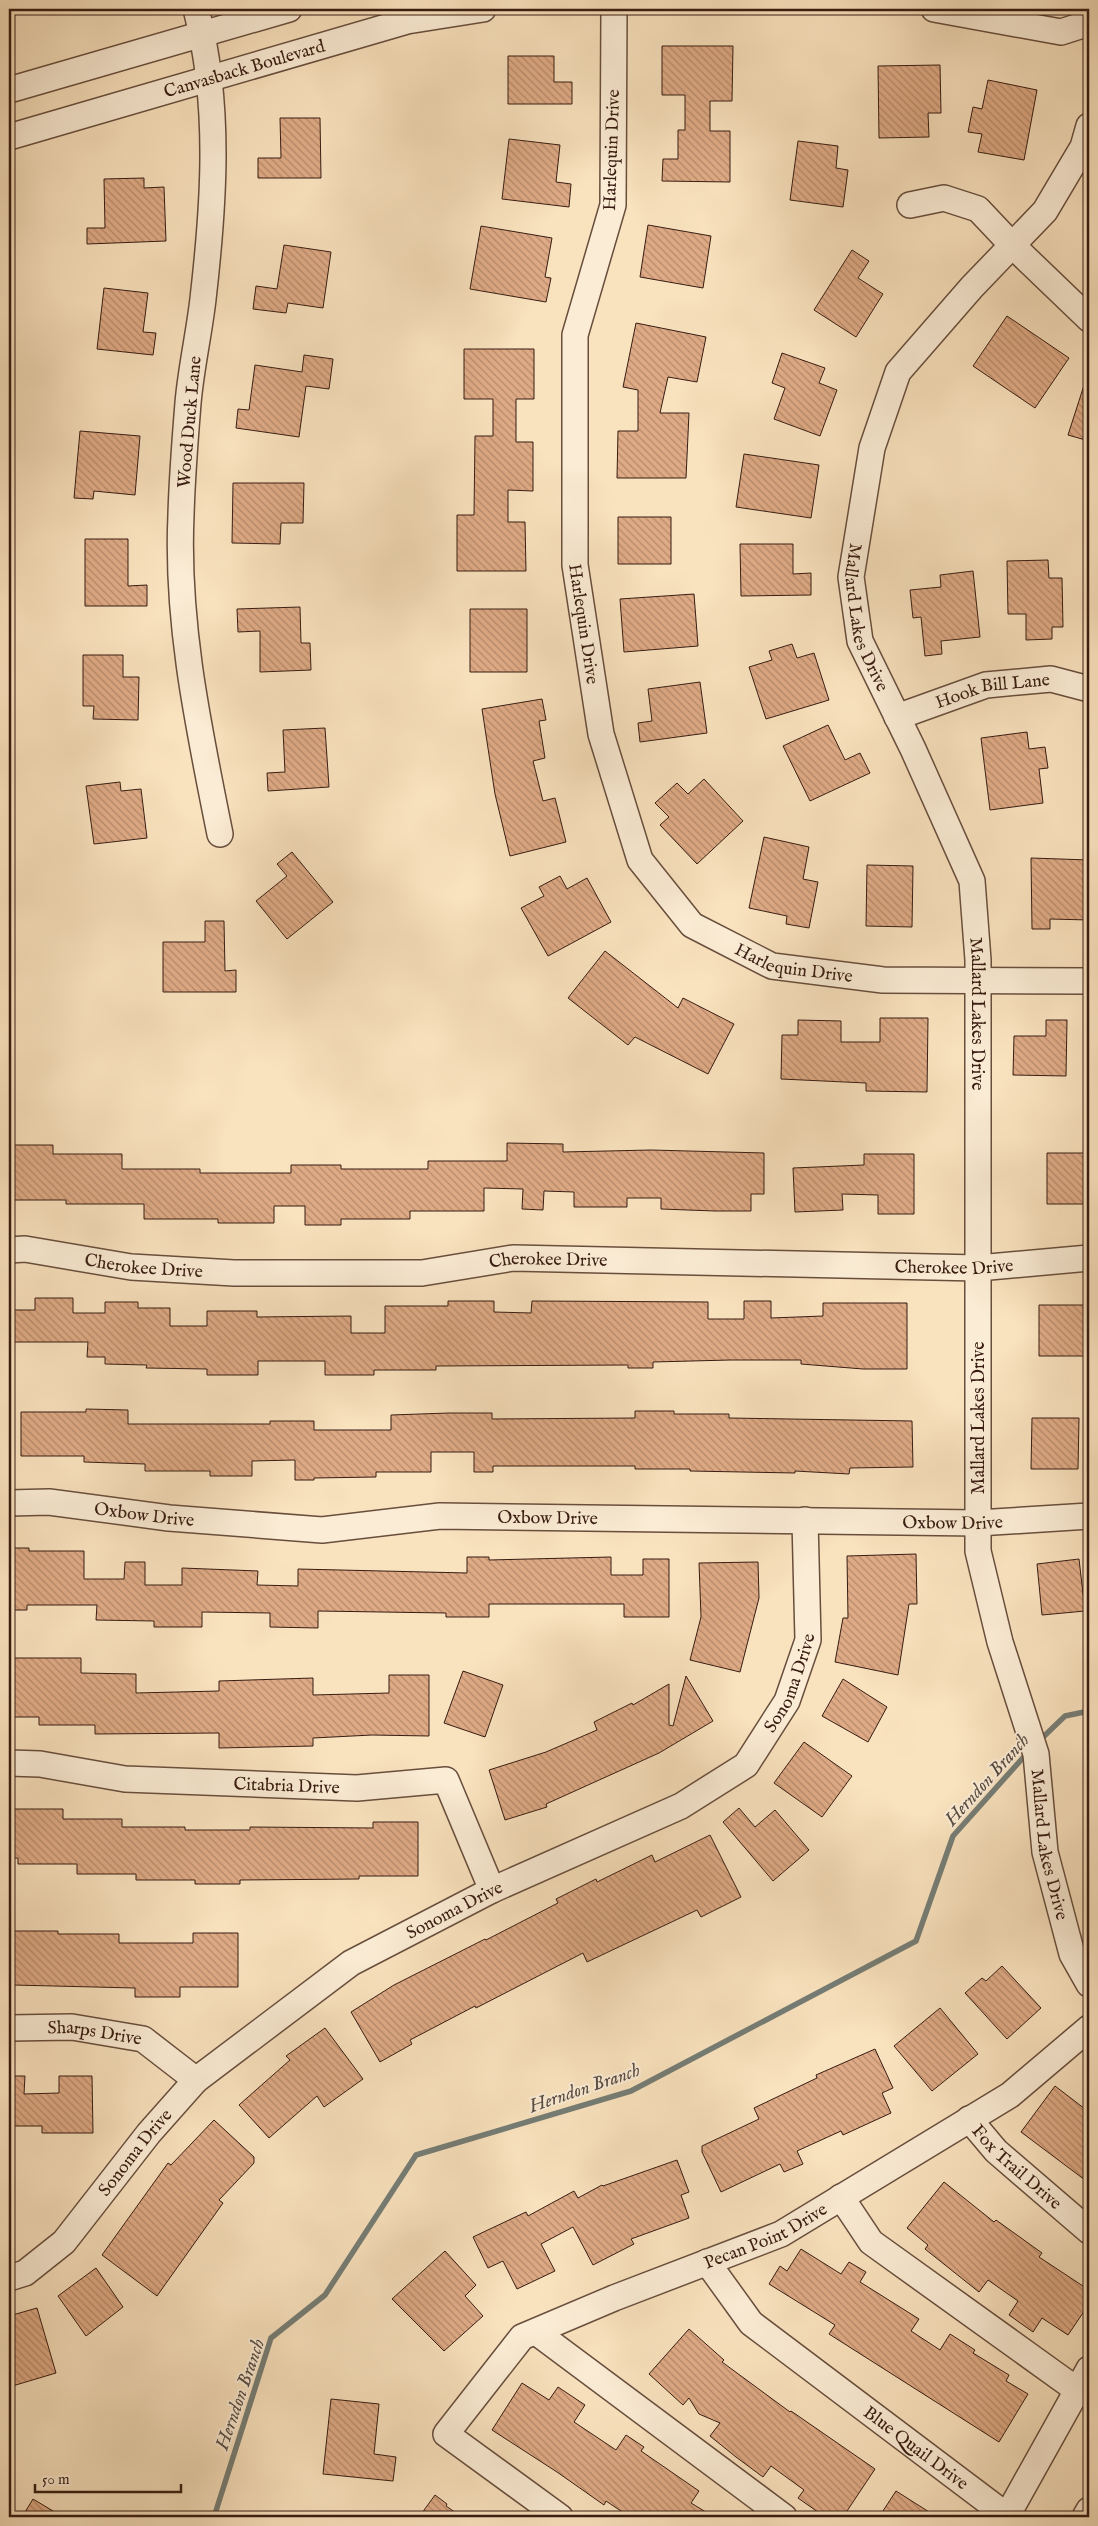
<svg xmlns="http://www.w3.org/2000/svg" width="1098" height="2526" font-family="'IM FELL English',serif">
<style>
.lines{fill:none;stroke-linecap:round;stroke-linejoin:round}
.stream{stroke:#757d75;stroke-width:5.5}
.building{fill:url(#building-back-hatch);stroke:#381c12}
.minor-casing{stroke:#684e3d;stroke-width:28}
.minor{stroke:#fbecd5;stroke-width:25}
.labels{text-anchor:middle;stroke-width:4;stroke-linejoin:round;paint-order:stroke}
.street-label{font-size:18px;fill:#381c12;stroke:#fbecd5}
.water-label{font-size:19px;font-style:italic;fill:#574c44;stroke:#fbecd5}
</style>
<defs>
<pattern id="building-back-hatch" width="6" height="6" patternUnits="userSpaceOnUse" patternTransform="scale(1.25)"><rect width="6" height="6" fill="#dfab86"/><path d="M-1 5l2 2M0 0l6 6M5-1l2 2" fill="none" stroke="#b68a6c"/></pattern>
</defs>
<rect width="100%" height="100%" fill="#f9e2be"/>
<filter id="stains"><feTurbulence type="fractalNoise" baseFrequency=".004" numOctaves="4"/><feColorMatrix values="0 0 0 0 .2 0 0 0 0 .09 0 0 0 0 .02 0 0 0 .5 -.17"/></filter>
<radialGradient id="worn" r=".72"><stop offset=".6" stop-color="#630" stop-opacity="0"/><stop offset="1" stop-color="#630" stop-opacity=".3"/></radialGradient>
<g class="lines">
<path class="stream" d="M1039,1741L1065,1716L1089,1711
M214,2517L271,2338L325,2295L416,2155L631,2091L916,1941L953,1836L1029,1751"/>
</g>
<path class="building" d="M662,46H733L732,101H710V131H730V182L662,181L663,159H678V130H685V95H662Z
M508,56H554V82H572V104H508Z
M940,65L941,113H928L929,137L879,138L878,66Z
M988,80L1037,90L1024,160L978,152L982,134L968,132L973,107L982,109Z
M280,118H320L321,178H258V158H281Z
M509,139L560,145L556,182L571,184L569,207L502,199Z
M798,141L838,146L836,168L848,170L843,207L790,200Z
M144,178V188L164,187L166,241L87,244V228H105L104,179Z
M648,225L711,236L703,288L640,277Z
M481,226L552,238L545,277L551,278L546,302L470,289Z
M284,245L331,252L323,308L288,303L286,313L253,309L256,286L277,289Z
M852,250L869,261L858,278L883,294L856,337L814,310Z
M104,288L148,293L143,332L156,333L153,355L97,349Z
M1007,316L1069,358L1035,408L973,366Z
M636,323L706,337L697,382L668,377L660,413H689L686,478H617L618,431H638V390L623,387Z
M464,349H534V399H516V442H533V491L508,490V522H525L526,571H457V515H474L475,436H493V399H464Z
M782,353L825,368L819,383L837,390L820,436L774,419L785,388L772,383Z
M304,355L333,359L329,389L306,386L299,437L236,428L238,409L249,410L255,365L302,372Z
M1086,379L1089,380V441L1068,435Z
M80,431L140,436L135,495L94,491L93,499L74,498Z
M744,454L819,465L811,518L736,507Z
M233,483H304L303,523H281L280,544L232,543Z
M618,517H671V564H618Z
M85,539H128V586L147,585V606H85Z
M740,544H793V574L811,573V595L741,596Z
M1048,560L1049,578H1062L1063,627H1052V639L1026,640V614H1008L1007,561Z
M973,571L980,637L941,641L942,654L925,656L921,617L913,618L910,590L941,587L940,575Z
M694,594L698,646L624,652L620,599Z
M300,607L301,643H310L311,670L260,672V631L238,632L237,609Z
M470,609H527V672H470Z
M792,644L797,658L814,653L829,700L766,719L749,667L772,660L769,651Z
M83,655H123V677H139L138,720L93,719L94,706H83Z
M700,682L707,733L640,742L638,723L652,721L648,689Z
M542,699L546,720L539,721L545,758L533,761L543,801L555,798L566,842L510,856L495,794L482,709Z
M828,725L845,760L860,753L870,773L810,801L783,746Z
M325,728L329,787L268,791L267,773L285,772L283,730Z
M1027,732L1029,749L1045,747L1048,768L1039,769L1043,803L990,810L981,738Z
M704,779L743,821L697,864L660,825L669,817L655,803L677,783L688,794Z
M120,782L121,791L141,789L147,838L94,844L86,786Z
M764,837L809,847L803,879L818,882L809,928L786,924L787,916L749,908Z
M292,852L333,902L287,939L256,901L287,876L277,864Z
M1031,858L1089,860V920L1050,919V929H1032Z
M867,865L913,866L912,927L866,926Z
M560,876L567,889L587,878L611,922L548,956L521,908L544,896L539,887Z
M205,921H224L225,971L236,970V992H163V942H205Z
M605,951L678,1008L683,998L734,1024L708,1074L635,1037L628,1045L568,998Z
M880,1018H928L927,1092L866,1091V1083L781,1079L782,1035H798V1020L841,1021V1042H880Z
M1046,1020H1067L1066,1076L1013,1075L1014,1036H1046Z
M507,1143L563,1144V1152L651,1150L764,1153V1194H751V1211H715L661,1209V1198H627V1207H574V1192L544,1191L543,1210L522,1209L523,1189L484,1188V1211H410V1219H341V1225H305V1206H274V1223H218V1219H144V1204H66V1200H9V1145H53V1154H122V1169H200V1173H291V1165H341V1169H428V1161H507Z
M1047,1153H1089V1204H1047Z
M864,1154H914V1214H878V1195L842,1194L843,1210L795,1212L793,1168L864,1165Z
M35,1298H73V1313H105V1302H138V1308H170V1326H207V1311H257V1317L351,1316V1333H385V1306H448V1301H494V1312L531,1313L532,1301L708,1302V1319H744V1301H771V1318L823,1316V1303H907V1369H863L801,1364V1360H730L653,1362V1368H628V1365L436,1366V1370H374V1375H325V1361H258V1375H207V1369L146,1368L147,1365L105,1364V1357H87L88,1342H9V1310H35Z
M1039,1305H1087V1356H1039Z
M86,1409L128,1410V1424H270V1421H314V1430H391V1415L449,1413H492V1419L635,1418V1411H674V1414H729V1418L912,1421L913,1467L850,1468L849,1474L795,1471V1473L690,1471V1469H635V1466H493V1472H474V1452H431V1472H376V1477L314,1478V1480H295V1460L252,1461V1476H210V1471H145V1464L84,1462V1456H21V1412H86Z
M1032,1418H1079L1078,1469H1031Z
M9,1548H29V1551H84V1579H124L125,1562H145V1585H182V1568L258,1571L257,1585L298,1586V1569L467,1573V1557H489V1560L611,1557V1575H643V1559H669V1617H624V1604H489V1617H446V1613L318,1611V1628L270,1627V1613L202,1612V1627H154V1621L96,1620L97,1605H27V1610H9Z
M916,1554L917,1604H909L898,1675L835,1662L843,1618H848L847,1556Z
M1079,1559L1085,1611L1042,1615L1037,1564Z
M758,1562L759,1598L740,1672L690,1660L701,1617L699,1563Z
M9,1658H81V1673L136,1674V1693L219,1691V1681L313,1678V1695L389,1693V1675H429V1736L372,1735L313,1738V1746L219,1748V1733L95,1734V1725H39V1717H9Z
M463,1671L503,1685L485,1737L444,1723Z
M686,1676L713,1721L659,1753L546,1804L547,1807L505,1820L489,1770L546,1752L597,1730L594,1722L632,1703L633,1705L669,1684V1725L673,1726Z
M843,1679L887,1707L868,1742L822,1716Z
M804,1742L852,1776L822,1817L774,1783Z
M739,1808L755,1827L775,1810L809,1850L773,1881L723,1822Z
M9,1809H63V1819H122V1827H185V1830H250V1827L373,1828V1822H418V1876H359V1879L240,1880V1884H195V1880H136V1874H77V1864H18V1858H9Z
M710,1835L741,1897L701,1917L697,1910L587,1962L583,1953L476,2008L475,2006L410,2040L412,2044L380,2062L351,2012L394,1985L485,1939L486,1940L558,1903L556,1899L596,1879L597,1882L652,1855L655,1862Z
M13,1931H58V1934H119V1943H193V1933H238V1987H180V1997H135V1988L13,1985Z
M1002,1966L1041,2008L1007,2039L965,1993L982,1978L986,1981Z
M940,2008L978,2054L932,2091L894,2046Z
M325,2028L363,2079L324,2107L317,2096L269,2138L239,2105L290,2060L286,2056Z
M875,2049L893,2088L882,2093L891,2113L843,2135L841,2131L797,2151L803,2164L784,2172L780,2164L721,2192L702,2152V2146L759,2119L754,2108L817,2078L816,2075Z
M9,2076H25L24,2094L59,2093V2076H92L93,2133H42V2126H9Z
M1055,2086L1089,2112V2183L1021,2132Z
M214,2120L254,2157V2163L219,2200L223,2203L157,2296L102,2255L168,2163L171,2165Z
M677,2160L689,2192L681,2195L689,2218L631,2239L634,2244L593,2265L573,2227L541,2244L555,2271L517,2289L503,2261L488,2268L473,2237L526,2212L528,2216L574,2191L578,2198L602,2185L603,2186Z
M944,2182L994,2222L996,2220L1042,2253L1039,2257L1089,2290V2304L1068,2335L1042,2318L1033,2332L1009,2315L1018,2301L988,2280L979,2292L925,2249L928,2245L907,2228Z
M801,2249L841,2274L849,2262L866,2272L860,2282L919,2319L911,2331L940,2350L950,2334L975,2350L973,2353L1009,2375L1006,2381L1028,2394L999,2442L829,2334L835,2325L769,2284L780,2266L787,2271Z
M445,2251L476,2285L465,2296L483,2316L444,2351L392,2299Z
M96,2268L123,2307L86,2336L58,2296Z
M37,2308L56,2373L9,2387V2316Z
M689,2329L724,2360L722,2362L790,2412L791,2411L875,2469L843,2517H825L798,2498L804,2490L771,2466L763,2477L736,2457L710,2436L720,2423L699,2414L689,2398L683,2405L649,2374Z
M522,2383L549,2400L558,2387L585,2405L574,2422L616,2450L626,2435L644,2447L641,2451L699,2491L691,2503L714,2517H630L606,2501L604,2505L557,2472L492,2430Z
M331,2399L379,2404L374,2454L396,2457L393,2481L323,2474Z
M896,2491L937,2517H879Z
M435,2495L447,2504L446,2506L462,2517H419Z
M33,2499L63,2517H22Z"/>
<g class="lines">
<defs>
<g id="minor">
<path d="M196,9C221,104 214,203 203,299C199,334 191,368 188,403C185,440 182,478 181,515C176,623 199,729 220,834"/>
<path id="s1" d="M614,9L613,205L575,335V565L601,734L640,860L692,925L772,966L883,980L1089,981"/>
<path d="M934,9L1061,32L1089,23"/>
<path d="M9,90L289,9"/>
<path id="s2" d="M1089,126L1083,147L1045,211L972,287L898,372L872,448L851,577L860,641L913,749L972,881L978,960V1551L1000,1642L1036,1754L1045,1852L1072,1954L1089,1984"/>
<path id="s3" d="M9,137L407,21L483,9"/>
<path d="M910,205L944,198L978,209L1012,245L1089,319"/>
<path id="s4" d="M897,717L986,685L1051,679L1089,689"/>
<path id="s5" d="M9,1250L25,1249L131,1267L234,1273H422L513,1258L978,1268L1089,1258"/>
<path id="s6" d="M9,1503L49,1502L169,1518L322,1530L440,1516L978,1523L1089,1516"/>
<path id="s7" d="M9,1763L40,1764L125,1779L357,1788L446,1780L492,1890"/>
<path id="s8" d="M9,2028L72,2027L143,2039L196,2080"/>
<path id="s9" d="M969,2119L996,2151L1089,2231"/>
<path d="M841,2197L871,2242L1077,2390"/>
<path id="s10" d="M707,2262L751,2323L1007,2516L1089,2369"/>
<path id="s11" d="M9,2278L25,2273L64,2242L149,2133L196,2080L351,1963L492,1890L681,1806L746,1765L787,1701L808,1640L805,1520"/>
<path d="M536,2332L784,2517"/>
<path id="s12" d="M560,2517L446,2434L522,2337L614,2298L781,2234L1010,2095L1089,2028"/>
<path d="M1085,2517L1089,2510"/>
</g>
</defs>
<use href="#minor" class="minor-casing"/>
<use href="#minor" class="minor"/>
</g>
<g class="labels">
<g class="street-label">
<text dy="6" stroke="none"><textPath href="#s3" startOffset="245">Canvasback Boulevard</textPath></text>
<text transform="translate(611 150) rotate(-88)" y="6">Harlequin Drive</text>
<text transform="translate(189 422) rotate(-85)" y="6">Wood Duck Lane</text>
<text dy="6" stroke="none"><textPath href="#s2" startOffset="568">Mallard Lakes Drive</textPath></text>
<text dy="6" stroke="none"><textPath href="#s1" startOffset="621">Harlequin Drive</textPath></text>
<text dy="6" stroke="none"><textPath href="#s4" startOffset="100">Hook Bill Lane</textPath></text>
<text dy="6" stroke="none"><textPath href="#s1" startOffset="1058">Harlequin Drive</textPath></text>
<text dy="6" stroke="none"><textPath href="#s2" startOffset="988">Mallard Lakes Drive</textPath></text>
<text dy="6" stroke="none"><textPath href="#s5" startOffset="542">Cherokee Drive</textPath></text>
<text dy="6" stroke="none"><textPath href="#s5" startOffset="136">Cherokee Drive</textPath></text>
<text dy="6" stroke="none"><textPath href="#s5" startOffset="948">Cherokee Drive</textPath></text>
<text transform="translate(978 1418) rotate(-90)" y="6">Mallard Lakes Drive</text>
<text dy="6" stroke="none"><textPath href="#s6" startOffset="136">Oxbow Drive</textPath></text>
<text dy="6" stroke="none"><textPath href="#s6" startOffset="541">Oxbow Drive</textPath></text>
<text dy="6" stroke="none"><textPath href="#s6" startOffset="946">Oxbow Drive</textPath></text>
<text dy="6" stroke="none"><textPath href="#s11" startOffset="1006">Sonoma Drive</textPath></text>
<text dy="6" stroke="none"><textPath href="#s7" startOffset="279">Citabria Drive</textPath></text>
<text dy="6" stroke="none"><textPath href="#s2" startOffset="1828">Mallard Lakes Drive</textPath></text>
<text dy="6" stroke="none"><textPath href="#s11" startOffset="586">Sonoma Drive</textPath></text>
<text dy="6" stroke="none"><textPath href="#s8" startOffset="86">Sharps Drive</textPath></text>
<text dy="6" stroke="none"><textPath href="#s11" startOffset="181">Sonoma Drive</textPath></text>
<text dy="6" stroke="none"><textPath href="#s9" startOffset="68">Fox Trail Drive</textPath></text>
<text dy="6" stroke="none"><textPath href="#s12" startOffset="528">Pecan Point Drive</textPath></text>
<text dy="6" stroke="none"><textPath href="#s10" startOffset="282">Blue Quail Drive</textPath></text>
</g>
<g class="water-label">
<text transform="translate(986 1779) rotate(-48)" y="7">Herndon Branch</text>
<text transform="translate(584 2087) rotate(-19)" y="7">Herndon Branch</text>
<text transform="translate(239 2394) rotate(-71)" y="7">Herndon Branch</text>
</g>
</g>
<rect width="1098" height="2526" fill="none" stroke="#f9e2be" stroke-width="30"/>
<rect x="10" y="10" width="1078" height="2506" fill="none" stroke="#381c12" stroke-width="2.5"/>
<rect x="15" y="15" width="1068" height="2496" fill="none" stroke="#381c12"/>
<path d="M35 2484v8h146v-8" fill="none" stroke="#381c12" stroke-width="2.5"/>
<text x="42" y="2484" font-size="15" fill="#381c12" stroke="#fbecd5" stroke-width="4" paint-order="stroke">50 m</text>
<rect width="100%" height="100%" filter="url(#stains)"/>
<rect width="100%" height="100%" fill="url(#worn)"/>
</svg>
